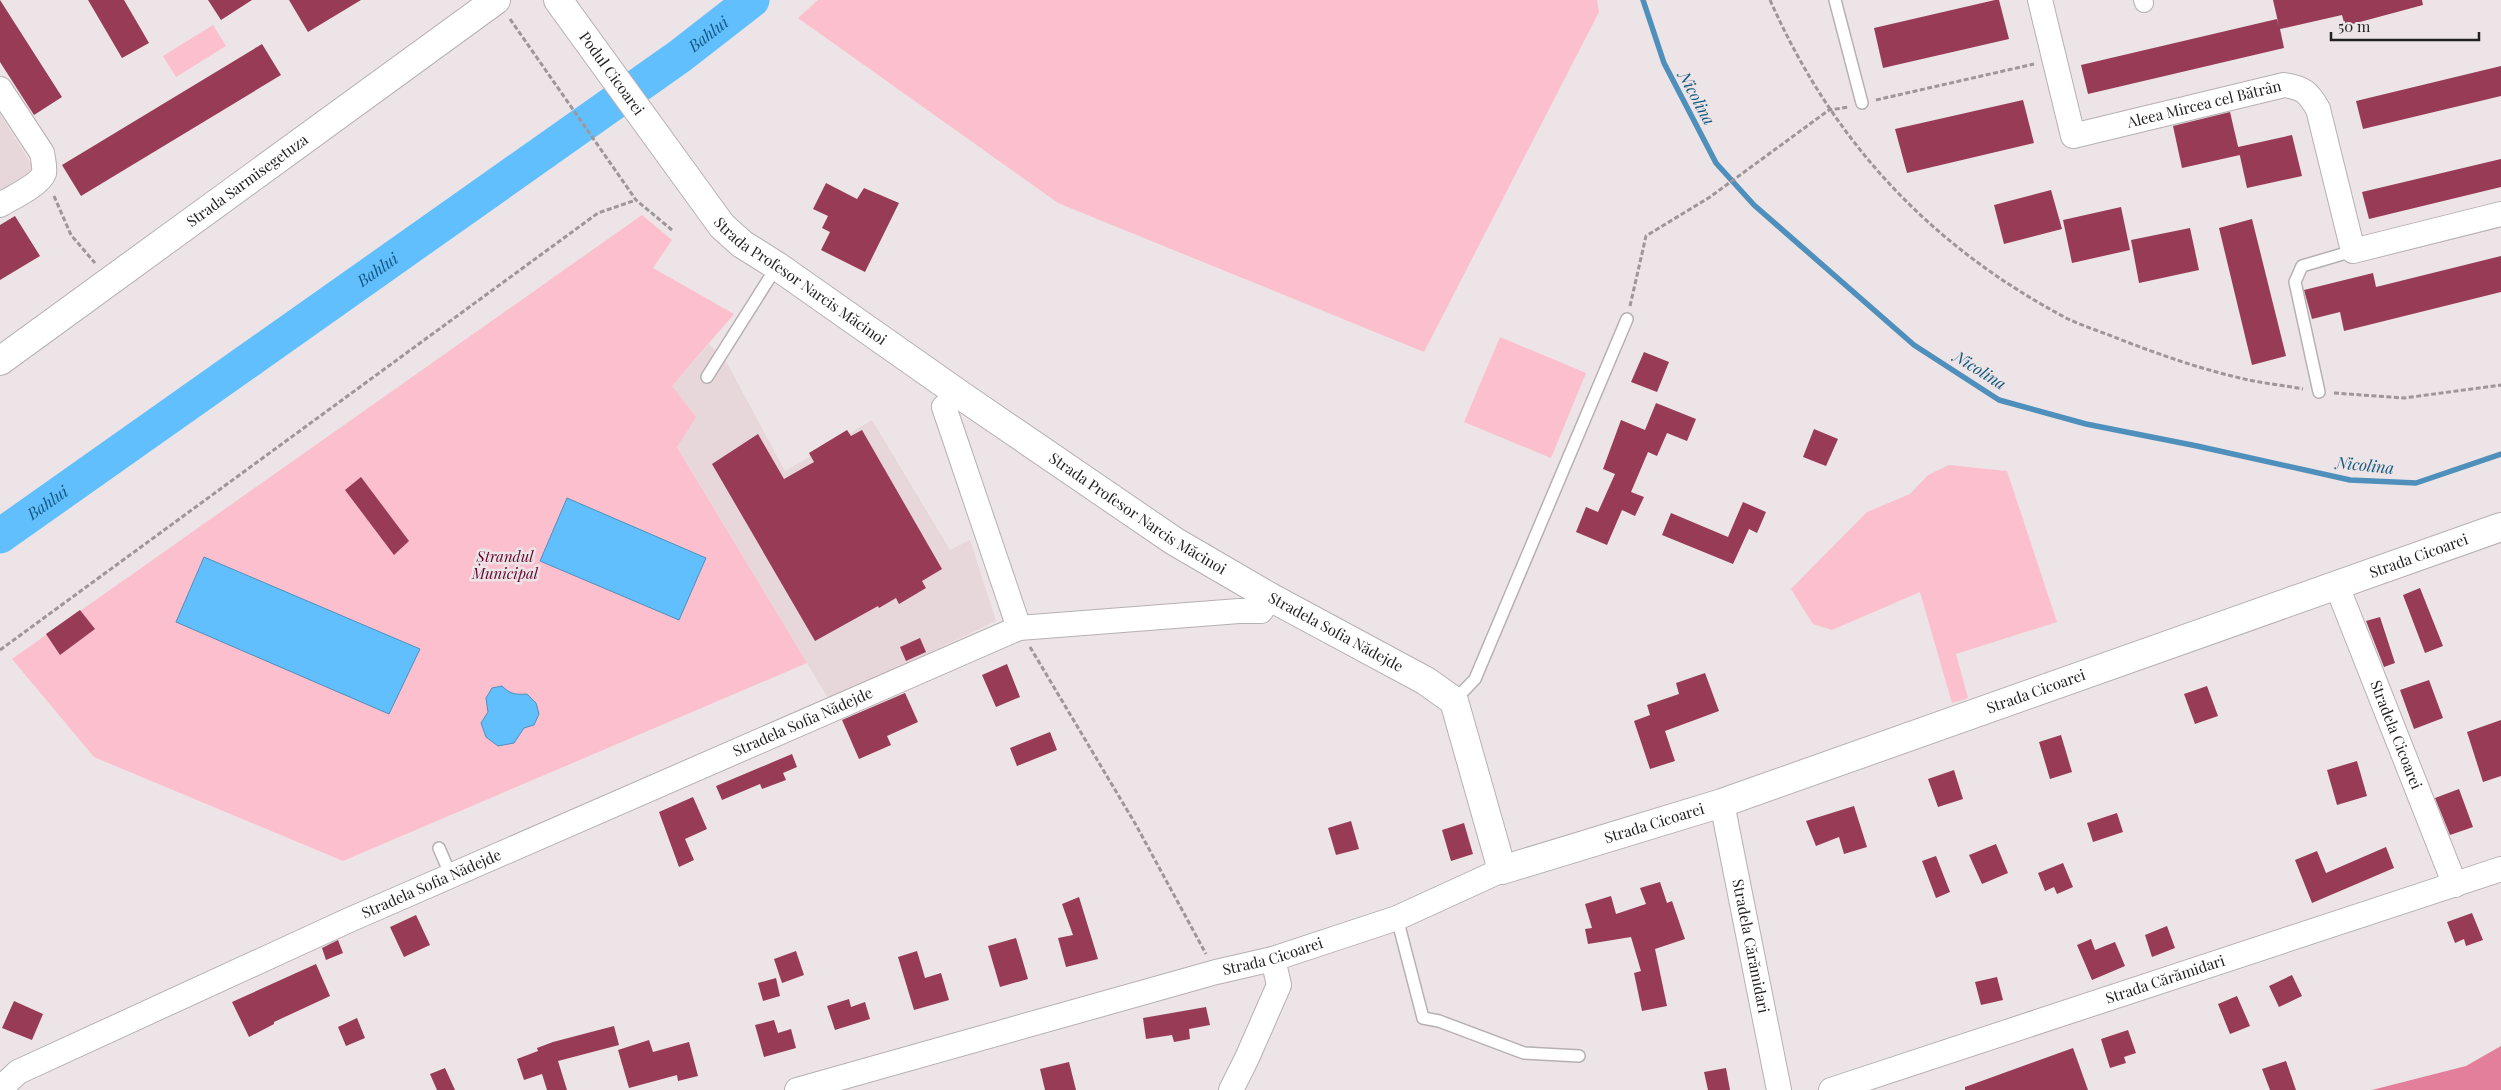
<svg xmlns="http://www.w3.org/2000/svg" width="2501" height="1090" font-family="'Playfair Display',serif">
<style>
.built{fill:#e7d6da}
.green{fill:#fcbfcd}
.forest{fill:#e37f9a}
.water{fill:#62bffe;stroke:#4f8fbb}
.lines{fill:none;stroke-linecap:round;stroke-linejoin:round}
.stream{stroke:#4f8fbb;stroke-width:5.5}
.river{stroke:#62bffe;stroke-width:35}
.building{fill:#973b57}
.service-casing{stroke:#b7b0b2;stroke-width:14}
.pedestrian-casing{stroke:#b7b0b2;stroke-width:20}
.minor-casing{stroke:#b7b0b2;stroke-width:26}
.tertiary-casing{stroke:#b7b0b2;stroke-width:30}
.path{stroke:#9d9799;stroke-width:3;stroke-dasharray:5 2.5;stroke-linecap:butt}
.service{stroke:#fff;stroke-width:11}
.pedestrian{stroke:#fff;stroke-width:18}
.minor{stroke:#fff;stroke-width:24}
.tertiary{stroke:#fff;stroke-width:28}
.labels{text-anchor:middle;stroke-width:5;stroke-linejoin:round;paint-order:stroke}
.street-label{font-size:15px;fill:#222020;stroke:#ece4e6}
.park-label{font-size:15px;font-style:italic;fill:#63052d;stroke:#ece4e6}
.water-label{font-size:16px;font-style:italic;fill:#105780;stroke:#ece4e6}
</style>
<rect width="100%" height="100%" fill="#ece4e6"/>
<path class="built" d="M0,114L35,170L0,190Z
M709,344L728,365L785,471L872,420L950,550L970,540L996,621L829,700L677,446L672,386Z"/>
<path class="green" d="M818,0H1597L1599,12L1424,352L1058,203L798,18Z
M213,25L226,46L176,77L163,56Z
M642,215L672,240L653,268L734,314L672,386L696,417L677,447L807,663L343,861L94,757L12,659Z
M1500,337L1586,373L1551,458L1464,422Z
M1949,465L2007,471L2057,622L1956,654L1968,698L1952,703L1920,592L1832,630L1813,624L1791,589L1867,512L1910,494L1928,475Z"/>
<path class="forest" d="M2501,1046V1090H2372L2466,1066Z"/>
<path class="water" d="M567,498L706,558L679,620L540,561Z
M204,557L420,649L389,714L176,622Z
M502,686C510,694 516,695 527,694L536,703L539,714L534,725L524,728L514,743L498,746L486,737L481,723L488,712L486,698L492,688Z"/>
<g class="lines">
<path class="stream" d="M1643,0L1664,63L1716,163L1754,205L1914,345L1999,400L2086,424L2197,446L2350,480L2416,483L2501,454"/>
<path class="river" id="s1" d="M0,536L680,56L752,0"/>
</g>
<path class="building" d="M0,0L62,97L34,115L0,62Z
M88,0H124L149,43L122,58Z
M208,0H252L221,20Z
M289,0H361L308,32Z
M1995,0H1999L2009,39L1883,68L1874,28Z
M2273,0H2422L2423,5L2345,26L2342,15L2280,29L2284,48L2088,94L2081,65L2277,19L2279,26Z
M262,44L281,75L81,196L62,165Z
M2501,66V96L2363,129L2356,101Z
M2023,100L2034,143L1907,173L1895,129Z
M2230,112L2240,155L2182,168L2173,126Z
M2292,135L2302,176L2247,188L2238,147Z
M2501,159V187L2369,219L2362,192Z
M826,183L857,199L864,188L899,203L865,272L821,250L830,232L822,228L828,216L813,209Z
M2051,190L2062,229L2004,244L1994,205Z
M2121,207L2130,250L2072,263L2063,220Z
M15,216L40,256L0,280V225Z
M2252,219L2286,356L2252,365L2219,228Z
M2190,228L2199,270L2139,283L2131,240Z
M2501,256V292L2344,331L2340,312L2312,319L2304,290L2373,273L2376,287Z
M1644,352L1669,362L1657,392L1631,382Z
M1656,403L1696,419L1687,441L1667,433L1657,456L1648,452L1631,492L1644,497L1635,516L1622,510L1607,545L1576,532L1586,507L1598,512L1615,474L1603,469L1621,420L1645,430Z
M1814,429L1838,439L1826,466L1803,457Z
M847,430L851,436L862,430L942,569L922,581L926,588L899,604L896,598L879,608L878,606L815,641L712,464L758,434L784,479L814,462L809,453Z
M361,477L409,541L394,555L345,490Z
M1743,502L1766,512L1757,533L1749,529L1733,564L1662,535L1671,513L1728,537Z
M2420,588L2443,646L2425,653L2403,595Z
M80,610L95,629L60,655L46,634Z
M2380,617L2395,663L2384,667L2366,621Z
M920,638L926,652L906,661L900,647Z
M1007,664L1020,697L996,707L982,675Z
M1705,673L1719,711L1665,731L1675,761L1650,769L1634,721L1650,715L1647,705L1679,694L1676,683Z
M2429,680L2443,718L2414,729L2400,690Z
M2207,686L2218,716L2195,724L2184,694Z
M905,693L918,722L887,736L891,745L859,759L842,720Z
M2501,720V776L2483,782L2467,732Z
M1050,732L1057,750L1017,766L1010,748Z
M2061,735L2072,772L2050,779L2039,742Z
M792,754L797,767L783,773L786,780L762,789L760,784L722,800L716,786Z
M2357,761L2367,796L2337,805L2327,770Z
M1954,770L1963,799L1938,807L1928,779Z
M2459,789L2473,827L2450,835L2435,798Z
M693,797L707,829L685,839L694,860L679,867L659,812Z
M1854,806L1867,847L1844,854L1839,837L1816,846L1806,821Z
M2117,813L2123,832L2093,842L2087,823Z
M1351,821L1359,849L1336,855L1328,828Z
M1464,823L1473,854L1451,861L1442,830Z
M1996,844L2008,873L1982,884L1969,855Z
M2386,847L2394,868L2312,903L2295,860L2317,851L2326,873Z
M1936,856L1950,892L1936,898L1922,861Z
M2063,863L2073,887L2057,894L2054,887L2045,891L2038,873Z
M1660,882L1667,903L1672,901L1685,939L1655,949L1667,1006L1642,1011L1634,973L1641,971L1631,937L1588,944L1585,929L1592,928L1585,904L1611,896L1616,914L1646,904L1640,888Z
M1079,897L1098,959L1066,967L1058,938L1073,935L1062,904Z
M2472,913L2483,940L2466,946L2464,939L2455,943L2447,922Z
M416,915L430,945L404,957L390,927Z
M2167,926L2175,948L2152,957L2145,935Z
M1016,938L1028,979L1000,987L988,946Z
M2091,939L2095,950L2115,942L2125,966L2092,980L2077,945Z
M338,940L343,953L326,960L322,948Z
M796,951L804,975L782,983L774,959Z
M917,951L925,978L941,973L949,1000L914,1010L898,957Z
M316,964L330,996L274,1022V1024L249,1037L232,1002Z
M2292,975L2302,996L2279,1007L2269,986Z
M1997,977L2003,1000L1981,1005L1975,982Z
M776,978L780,996L763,1001L758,983Z
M2237,996L2250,1026L2230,1034L2218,1004Z
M849,999L851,1007L865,1002L870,1019L835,1030L827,1006Z
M14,1001L43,1014L32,1040L2,1028Z
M1206,1007L1210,1025L1189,1029L1190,1039L1174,1042L1172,1035L1146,1039L1143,1018Z
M357,1018L365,1038L346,1046L338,1027Z
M774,1020L778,1033L791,1029L796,1048L764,1057L755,1025Z
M614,1026L619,1045L558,1061L567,1090H547L542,1074L524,1080L517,1059L538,1051L537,1048L553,1042Z
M2128,1030L2136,1053L2124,1057L2126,1063L2110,1068L2101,1039Z
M649,1040L653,1052L689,1042L698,1076L678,1081L677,1075L629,1088L618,1050Z
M2073,1048L2088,1090H1965V1087Z
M2286,1061L2296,1090H2270L2262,1069Z
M1069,1062L1076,1090H1045L1040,1069Z
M445,1068L455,1090H437L430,1074Z
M1726,1068L1730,1090H1708L1704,1072Z"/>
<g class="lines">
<defs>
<path id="service" d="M1835,0L1862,103
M707,377L777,266
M2319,392L2295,282L2302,266L2353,251
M1454,701L1475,679L1627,319
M439,848L451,876
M1397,918L1423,1018L1439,1021L1524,1053L1579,1056"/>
<path id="pedestrian" d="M2143,0L2144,3"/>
<g id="minor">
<path id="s2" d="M2040,0L2073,136L2284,85C2304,88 2308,92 2318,109L2353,251L2501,214"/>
<path d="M0,89L42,153C43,159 45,166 44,173C40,185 11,198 0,205"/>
<path d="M959,394L944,407L1019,628"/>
<path id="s3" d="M2337,586L2455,885"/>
<path id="s4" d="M1722,803L1779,1090"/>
<path id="s5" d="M0,1089L18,1072L347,921L1019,628L1239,611H1261L1270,597"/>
<path id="s6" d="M797,1090L1216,972L1273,959L1397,918L1502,870"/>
<path d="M1231,1090L1247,1058L1279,985L1273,959"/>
<path id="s7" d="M1831,1090L2501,869"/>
</g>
<g id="tertiary">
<path id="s8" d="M558,0L722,226L742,244L777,266L959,394L1174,541L1270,597L1426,681L1454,701L1502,870L1722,803L2501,527"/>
<path id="s9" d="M0,361L496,0"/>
</g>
</defs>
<use href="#service" class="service-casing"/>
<use href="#pedestrian" class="pedestrian-casing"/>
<use href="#minor" class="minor-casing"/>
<use href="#tertiary" class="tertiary-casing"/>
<path class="path" d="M1770,0C1833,142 1930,246 2068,319C2083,326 2099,331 2114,337C2155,353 2197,368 2240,378C2260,383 2282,385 2303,389
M510,19L636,200L672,230
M1876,100L2034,64
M54,196L71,235L95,263
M1630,306L1646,236L1710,197L1829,110L1849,107
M2334,393L2404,398L2501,385
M1030,647L1136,825L1206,954
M0,650L598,213L636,200"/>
<use href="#service" class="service"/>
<use href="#pedestrian" class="pedestrian"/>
<use href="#minor" class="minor"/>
<use href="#tertiary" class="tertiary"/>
</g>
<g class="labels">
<g class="street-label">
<text dy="5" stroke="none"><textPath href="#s8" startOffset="91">Podul Cicoarei</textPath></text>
<text dy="5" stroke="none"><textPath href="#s2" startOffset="275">Aleea Mircea cel Bătrân</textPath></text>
<text dy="5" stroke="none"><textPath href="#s9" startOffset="306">Strada Sarmisegetuza</textPath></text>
<text dy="5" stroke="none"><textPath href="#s8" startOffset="375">Strada Profesor Narcis Măcinoi</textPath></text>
<text dy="5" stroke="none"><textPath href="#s8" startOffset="785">Strada Profesor Narcis Măcinoi</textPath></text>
<text dy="5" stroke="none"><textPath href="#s8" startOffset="2298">Strada Cicoarei</textPath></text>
<text dy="5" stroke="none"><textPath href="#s8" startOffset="1016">Stradela Sofia Nădejde</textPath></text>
<text dy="5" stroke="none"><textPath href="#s8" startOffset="1892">Strada Cicoarei</textPath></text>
<text dy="5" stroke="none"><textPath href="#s5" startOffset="884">Stradela Sofia Nădejde</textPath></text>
<text dy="5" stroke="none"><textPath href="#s3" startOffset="160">Stradela Cicoarei</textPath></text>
<text dy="5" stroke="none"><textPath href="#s8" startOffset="1488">Strada Cicoarei</textPath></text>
<text dy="5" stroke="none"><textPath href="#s5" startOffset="479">Stradela Sofia Nădejde</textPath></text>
<text dy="5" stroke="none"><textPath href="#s4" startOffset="146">Stradela Cărămidari</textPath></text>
<text dy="5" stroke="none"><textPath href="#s6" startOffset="494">Strada Cicoarei</textPath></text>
<text dy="5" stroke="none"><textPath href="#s7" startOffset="352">Strada Cărămidari</textPath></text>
</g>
<g class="park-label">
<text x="505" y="562">Ștrandul<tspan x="505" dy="17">Municipal</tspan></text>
</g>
<g class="water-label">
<text dy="6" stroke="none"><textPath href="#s1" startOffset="868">Bahlui</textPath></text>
<text transform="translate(1697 98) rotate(62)" y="6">Nicolina</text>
<text dy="6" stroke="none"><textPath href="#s1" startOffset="462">Bahlui</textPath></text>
<text transform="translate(1980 370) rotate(32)" y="6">Nicolina</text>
<text transform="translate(2365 465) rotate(6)" y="6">Nicolina</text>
<text dy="6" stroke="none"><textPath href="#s1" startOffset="58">Bahlui</textPath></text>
</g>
</g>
<path d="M2331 32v8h148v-8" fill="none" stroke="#222020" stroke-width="2.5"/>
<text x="2338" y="32" font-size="15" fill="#222020" stroke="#ece4e6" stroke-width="4" paint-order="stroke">50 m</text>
</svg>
